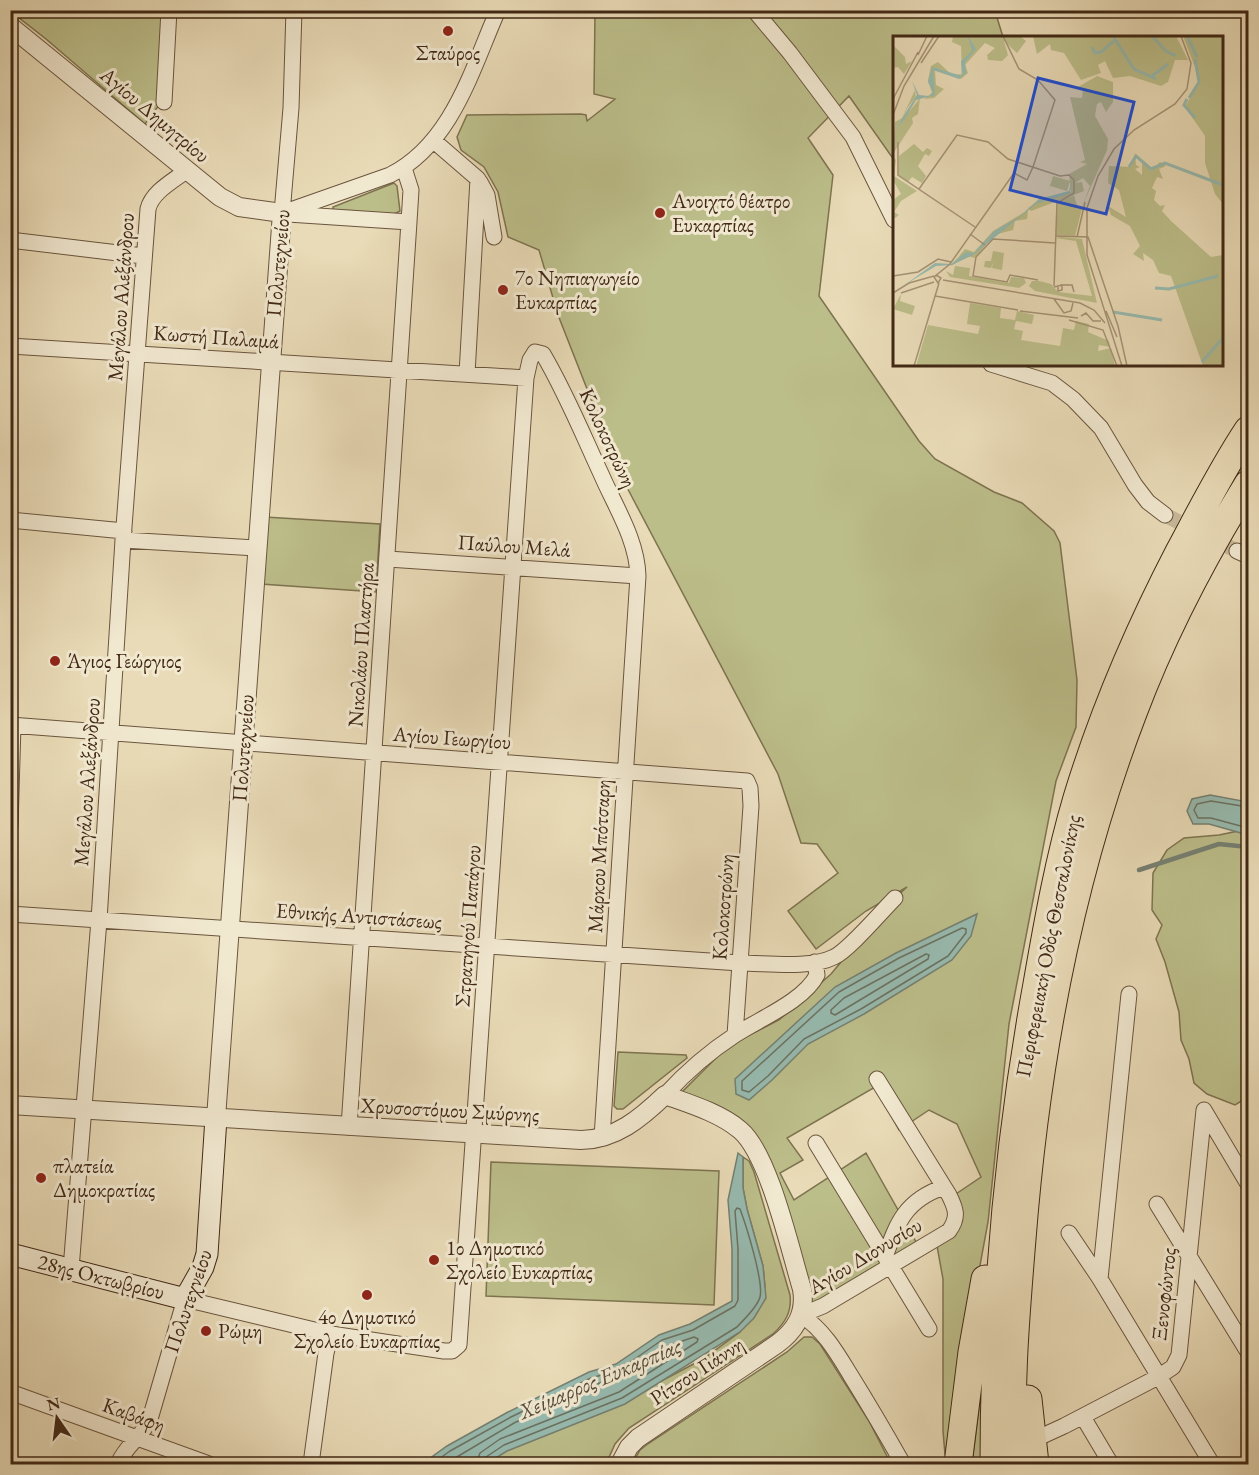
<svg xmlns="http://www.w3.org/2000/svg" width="1259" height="1475" font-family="'EB Garamond',serif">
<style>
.green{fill:#bcbe8a;stroke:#7e7350;stroke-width:1.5}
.water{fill:#97bbb0;stroke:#758072;stroke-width:1.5}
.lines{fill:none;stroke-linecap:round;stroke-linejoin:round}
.shore{stroke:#6c7262;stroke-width:1.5}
.stream{stroke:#758072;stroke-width:4.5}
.minor-tunnel{stroke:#c7b797;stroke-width:15;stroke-dasharray:15 8;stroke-linecap:butt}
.minor-casing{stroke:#6b553e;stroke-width:17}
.tertiary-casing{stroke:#6b553e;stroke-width:20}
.secondary-casing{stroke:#412815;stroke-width:23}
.motorway-casing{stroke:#412815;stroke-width:29}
.minor{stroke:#f1e8d0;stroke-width:15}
.tertiary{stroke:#f1e8d0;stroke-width:18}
.secondary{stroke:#f1e8d0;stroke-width:21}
.motorway{stroke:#e9dbb7;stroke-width:27}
.poi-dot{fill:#8f2418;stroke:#f1e8d0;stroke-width:2}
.labels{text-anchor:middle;stroke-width:6;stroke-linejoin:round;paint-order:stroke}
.poi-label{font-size:21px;fill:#412815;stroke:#f1e8d0;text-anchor:start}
.street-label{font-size:21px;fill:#412815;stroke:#f1e8d0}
.water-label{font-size:22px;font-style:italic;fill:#564d3c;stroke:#f1e8d0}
.inset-river{fill:none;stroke:#97bbb0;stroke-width:3}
.inset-road{fill:none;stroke:#a69376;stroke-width:1.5}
.view{fill:#1d4ed8;fill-opacity:0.15;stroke:#1d4ed8;stroke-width:3}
.inset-edge{fill:none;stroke:#412815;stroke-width:3}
</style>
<rect width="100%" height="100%" fill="#e9dbb7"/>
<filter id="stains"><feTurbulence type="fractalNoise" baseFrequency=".00333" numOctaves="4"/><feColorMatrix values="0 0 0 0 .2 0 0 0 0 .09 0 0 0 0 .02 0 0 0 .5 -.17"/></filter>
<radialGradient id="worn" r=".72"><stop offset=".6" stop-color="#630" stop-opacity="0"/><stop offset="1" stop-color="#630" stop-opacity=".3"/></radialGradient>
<path class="green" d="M10,11H166L162,101L145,124L46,39L19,18L11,14Z
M588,11H995L1003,37L894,38V160L849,96L808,138L833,175L819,296L919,441L935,459L994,492L1022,503L1054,531L1060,543L1077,680L1076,727L1056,781L1009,1024L988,1222L945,1455L943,1431V1279L937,1246L951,1231L947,1200L981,1177L957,1124L929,1110L899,1130L875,1087L787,1138L803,1160L780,1173L794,1200L866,1153L920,1249L807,1310L753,1143L682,1092L728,1046L779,1020L831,974L892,901L907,887L866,911L816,949L788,911L838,873L817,844L801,843L778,774L622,478L558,315L539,250L508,237L498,192L484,167L461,150L457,137L467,115L581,114L586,115L587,121L615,99L594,94L595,13Z
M394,183L397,186L400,211L394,214L333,212V207Z
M265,517L380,524L376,592L261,584Z
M1248,829V1101L1243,1100L1235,1105L1207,1094L1194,1083L1189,1059L1181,1040L1179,1012L1165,962L1156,939L1162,925L1152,910L1153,873L1167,850L1184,838L1219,835Z
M618,1052L686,1055L687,1058L623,1109H617L614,1106Z
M743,1157L749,1161L754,1172L790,1295C792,1312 785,1323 773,1334L629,1428L615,1444L606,1464H454L599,1414L703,1359L740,1332L765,1287L763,1266L747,1209L743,1188Z
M491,1162L719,1171L714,1305L486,1296Z
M804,1337H812L820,1344L869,1421L891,1464H632L640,1450L649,1443L787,1352Z
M987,1345L989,1464H972Z"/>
<path class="water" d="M1210,795L1248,802V835L1209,824H1193L1187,811L1192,799Z
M977,914L971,936L952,960L864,1014L808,1044L772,1080L749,1100L736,1094L735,1079L835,987L896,953Z
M738,1153L743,1157V1188L747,1209L763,1266L766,1298L754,1318L740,1332L625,1404L507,1451L486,1464H422L447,1446L508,1412L589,1372L616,1364L659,1335L690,1324L732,1301V1249L728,1200Z"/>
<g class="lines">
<path class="shore" d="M1248,807L1211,801L1197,804L1194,810L1198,818H1211L1248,828
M962,928L966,929V933L948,956L861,1009L804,1039L768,1076L749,1092L742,1090V1081L839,992L899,958Z
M926,954L929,955L928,959L835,1015L831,1013V1010L844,998Z
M432,1464L450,1451L511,1417L591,1378L619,1370L662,1340L693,1330L735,1306L738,1300V1249L735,1211L737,1208L740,1209C746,1225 764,1282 760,1297C757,1308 744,1319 737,1327L622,1398L504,1445L486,1457L483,1464
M445,1464L514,1423L594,1385L622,1376L665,1347L694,1337L698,1339L697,1342L619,1392L500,1439L480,1453L476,1464"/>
<path class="stream" d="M1139,870L1219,844L1248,847"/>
<path class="minor-tunnel" d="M1165,515L1237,551
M957,1464L1000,1450"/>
<defs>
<path id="minor" d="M754,10L790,53L853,137L894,220
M164,102L169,10
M434,141L478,179L467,374
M480,182L487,195L494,237
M282,213L390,175C452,144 472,69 498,10
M282,213L291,108L294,10
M288,214L409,222
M10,240L143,256
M10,346L526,378
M991,364L1052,383L1073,399L1101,428L1135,485L1148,502L1165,515
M10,520L124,531
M123,540L257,548
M1237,551L1248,556
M388,559L638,576
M10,725L747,781L750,788L751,806L735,1035
M10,826L13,725
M10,914L740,963C767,963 810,969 834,957C849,950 881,912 895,898
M665,1095C686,1072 709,1052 735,1035C759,1019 804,1001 817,975L815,962
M1204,1110L1248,1184
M349,1127L409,222L411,190L404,168
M816,1143L929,1329
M1157,1204L1248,1352
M1069,1233L1100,1279L1212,1464
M885,1257C897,1222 906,1200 944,1187
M71,1269L99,920L123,540L148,209C152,192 173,181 186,171
M1100,1279L1129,994
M801,1315L823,1306L949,1231C959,1217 956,1209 949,1195L877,1079
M801,1315C824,1330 837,1353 851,1376C869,1405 886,1434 903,1464
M10,1392L209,1464
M1083,1417L1111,1464
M1040,1437L1064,1426L1158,1377L1173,1367L1179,1355L1204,1110
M118,1464C127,1443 141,1439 150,1419L185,1299L331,1334L444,1351H452L459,1345L526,378L530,360L535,352L543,354C566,393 583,435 602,476C616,508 637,540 638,576L602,1138
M311,1464L326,1353L331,1334"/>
<path id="tertiary" d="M10,26L220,197L239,207L282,213L216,1118
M10,1105L581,1140C615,1140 641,1118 665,1095C690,1104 720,1113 740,1130C769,1154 790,1250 802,1289C806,1313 796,1330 777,1344L638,1438L629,1447L620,1464"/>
<path id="secondary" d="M10,1254L185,1299L203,1267L207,1254L216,1118"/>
<path id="motorway" d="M1028,1399L1035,1464
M958,1464L972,1352L985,1279
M994,1464C994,1303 1008,1143 1037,984C1048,921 1059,859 1077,798C1103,713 1138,631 1179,552C1201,511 1222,469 1248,430
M1014,1464C1009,1390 1016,1313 1022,1239C1036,1061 1069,880 1133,713C1163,633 1203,557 1248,484"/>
</defs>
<use href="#minor" class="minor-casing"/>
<use href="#tertiary" class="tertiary-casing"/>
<use href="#secondary" class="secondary-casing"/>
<use href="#motorway" class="motorway-casing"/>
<use href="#minor" class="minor"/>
<use href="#tertiary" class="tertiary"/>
<use href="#secondary" class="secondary"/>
<use href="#motorway" class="motorway"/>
</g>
<g class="poi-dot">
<circle cx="448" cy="31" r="6"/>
<circle cx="660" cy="213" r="6"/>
<circle cx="503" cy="290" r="6"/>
<circle cx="55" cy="661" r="6"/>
<circle cx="41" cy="1178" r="6"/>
<circle cx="434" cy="1260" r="6"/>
<circle cx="367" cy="1295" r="6"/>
<circle cx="206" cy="1331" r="6"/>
</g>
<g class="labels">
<g class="poi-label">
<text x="448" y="60" text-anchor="middle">Σταύρος</text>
<text x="672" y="208">Ανοιχτό θέατρο<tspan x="672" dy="24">Ευκαρπίας</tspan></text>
<text x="515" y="285">7ο Νηπιαγωγείο<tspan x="515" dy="24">Ευκαρπίας</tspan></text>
<text x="67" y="668">Άγιος Γεώργιος</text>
<text x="53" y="1173">πλατεία<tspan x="53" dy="24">Δημοκρατίας</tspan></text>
<text x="446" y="1255">1ο Δημοτικό<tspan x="446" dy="24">Σχολείο Ευκαρπίας</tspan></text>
<text x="367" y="1324" text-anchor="middle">4ο Δημοτικό<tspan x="367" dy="24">Σχολείο Ευκαρπίας</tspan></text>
<text x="218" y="1338">Ρώμη</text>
</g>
<g class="street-label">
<text transform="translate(155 115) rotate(40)" y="7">Αγίου Δημητρίου</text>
<text transform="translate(278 263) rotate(-85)" y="7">Πολυτεχνείου</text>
<text transform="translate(121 297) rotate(-86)" y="7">Μεγάλου Αλεξάνδρου</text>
<text transform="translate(216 337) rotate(4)" y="7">Κωστή Παλαμά</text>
<text transform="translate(608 438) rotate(65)" y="7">Κολοκοτρώνη</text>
<text transform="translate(514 546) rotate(4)" y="7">Παύλου Μελά</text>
<text transform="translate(361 645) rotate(-86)" y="7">Νικολάου Πλαστήρα</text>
<text transform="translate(452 738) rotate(4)" y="7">Αγίου Γεωργίου</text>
<text transform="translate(243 748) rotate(-86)" y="7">Πολυτεχνείου</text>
<text transform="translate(87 782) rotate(-86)" y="7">Μεγάλου Αλεξάνδρου</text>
<text transform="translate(599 856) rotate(-87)" y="7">Μάρκου Μπότσαρη</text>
<text transform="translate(723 907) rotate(-86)" y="7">Κολοκοτρώνη</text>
<text transform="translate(359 916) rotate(4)" y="7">Εθνικής Αντιστάσεως</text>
<text transform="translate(468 926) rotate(-86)" y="7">Στρατηγού Παπάγου</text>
<text transform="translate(1048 946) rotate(-79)" y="7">Περιφερειακή Οδός Θεσσαλονίκης</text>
<text transform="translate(450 1110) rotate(3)" y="7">Χρυσοστόμου Σμύρνης</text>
<text transform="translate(865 1256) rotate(-31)" y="7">Αγίου Διονυσίου</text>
<text transform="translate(101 1277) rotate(14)" y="7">28ης Οκτωβρίου</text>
<text transform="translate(1164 1294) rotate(-84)" y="7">Ξενοφώντος</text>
<text transform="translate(188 1301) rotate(-71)" y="7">Πολυτεχνείου</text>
<text transform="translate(697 1371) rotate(-33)" y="7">Ρίτσου Γιάννη</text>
<text transform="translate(134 1415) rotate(20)" y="7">Καβάφη</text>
</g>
<g class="water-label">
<text transform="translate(600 1378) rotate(-23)" y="8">Χείμαρρος Ευκαρπίας</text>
</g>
</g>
<g transform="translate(893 36)">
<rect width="330" height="330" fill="#e9dbb7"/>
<path d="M60,0H127L133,5L124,17L111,5L115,19L109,25L95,24L94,19L102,12L92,7L72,29L75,37L68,43L42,34L43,49L51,53L41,62L31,63L39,57L35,44L38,30L45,26L59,39L69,38L68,10L59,6ZM140,0H283L295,24H282L275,46L268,50L237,40L220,42L212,25L205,29L208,37L188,44L171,17L158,14L157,8L144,18ZM290,0H330V168L322,158L312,127V100L292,71L307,44ZM0,9L12,21L13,28L19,25L11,38L5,31L0,32ZM204,40L220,46V66L213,76L208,66L204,68L202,80L215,103L214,114L189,171L197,150L190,142L182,147L189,146L191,155L138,175L135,172L150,163L178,156L176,138L194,128L187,126L192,124L177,61L189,62L190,54L185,51ZM22,54L23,61L15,71L10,81L3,92L27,62L25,78L19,82L20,87L0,118L2,86L9,82ZM21,108L30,116L34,112L39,115L36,120L32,118L25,130L33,140L29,147L19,141L15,146L5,139L6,120ZM242,117L243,129L247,131L242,133L249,139V124L258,135L267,126L273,130L266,133L270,143L264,141L259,152L263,155L261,164L267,170L272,169L269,175L278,185L318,221L330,219V330H310L278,240L266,237L260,224L250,217L251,225L240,218L247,210L237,190L218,179L215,170L233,181L226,154L215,147L216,130L238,131ZM0,120L3,124L1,140L24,155L8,165L1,176L6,179L2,182H0V164L8,158L0,144ZM160,140L177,145L174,155L157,150ZM181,159L185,173L189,172L182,200L163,199L165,166ZM135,174L134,183L122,185L120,194L101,199L82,222L74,220L58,230L72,213L81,216L100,195ZM167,201L189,203L204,267L142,255L136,250L139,245H146L158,248L165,256L199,260L183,205L163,202ZM100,215L111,217L109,234L99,232L100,226L98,232L91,231L92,225H98ZM62,230L77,232L76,240L116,247L118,241L131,242L133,247L126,252L57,241L53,235L60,239ZM8,258L7,265L22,270L19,279L0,273ZM77,267L108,272L107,282L122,284L124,275L141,279L139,288L123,285L121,293L130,295L128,304L167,310L170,292L181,294L183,285L196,288L195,296L216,305L217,311L206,309L205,315L218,312L222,330H23L35,289L85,298L87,290L74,288Z" fill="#bcbe8a"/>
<path d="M75,0L83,13L72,26L73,37L66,43L40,34L42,59L23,64L11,84L3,92L24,59L19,45L26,59L36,60L40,56L35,46L39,31L69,40L68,25L79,15ZM179,144L177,157L143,168L80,219L59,229L43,230L13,248L42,227L58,228L73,216L81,217L101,195L126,181L146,163L176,155Z" fill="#97bbb0"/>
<path class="inset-river" d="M220,0L241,33L263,43M259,0L273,15L283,20M294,0L304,21M199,11L202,17L208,16L221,5M259,40L275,28M296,62L306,46L302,23M294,63L291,69L302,82M236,131L243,120L258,133L272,127L330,149M262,252L276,253L325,240M220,276L269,284M309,326L330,302"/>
<path class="inset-road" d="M110,0L126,33L145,44L162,64L140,131M25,19L34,0M28,27L46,0M0,63L25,16M0,79L11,50L41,0M5,106V139L82,191M26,153L64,99L95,106L115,123L167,140L176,139L181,144V157L164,167L161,250M77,198L92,209M162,200L195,201L225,290L234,330M184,201L192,166M43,239L48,242L45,247L41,241L57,228L121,137L134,144L140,131M0,240L25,236L45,223L58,226M50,244L187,267L201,274L212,287M145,244L117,239L114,246L80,240L83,221L100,203L162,207M167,249H179L181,256M161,251L169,249V254L165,255V250M0,257L16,247L41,240M8,257L41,246M42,260L125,274M161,263L171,277L178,275L180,267M127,275L185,282M213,275L224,301M188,280L193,277L200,285H208M176,284L210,294L224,330M21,330L46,247M229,330L194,219V172L205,140L221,113L241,94L282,68L294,53L298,27L288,0"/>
<path class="view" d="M145,42L241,66L213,178L117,154Z"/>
<rect width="330" height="330" class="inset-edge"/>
</g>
<rect width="1259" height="1475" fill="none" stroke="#e9dbb7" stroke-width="36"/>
<rect x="12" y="12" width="1235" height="1451" fill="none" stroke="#412815" stroke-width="3"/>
<rect x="18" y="18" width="1223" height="1439" fill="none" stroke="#412815" stroke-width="1.5"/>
<g transform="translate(57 1418) rotate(346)" stroke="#f1e8d0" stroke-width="4.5" paint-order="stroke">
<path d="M0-4.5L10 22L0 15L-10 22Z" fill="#412815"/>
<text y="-9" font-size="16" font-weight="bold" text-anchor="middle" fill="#412815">N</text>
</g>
<rect width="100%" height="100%" filter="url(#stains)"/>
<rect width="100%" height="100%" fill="url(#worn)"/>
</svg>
